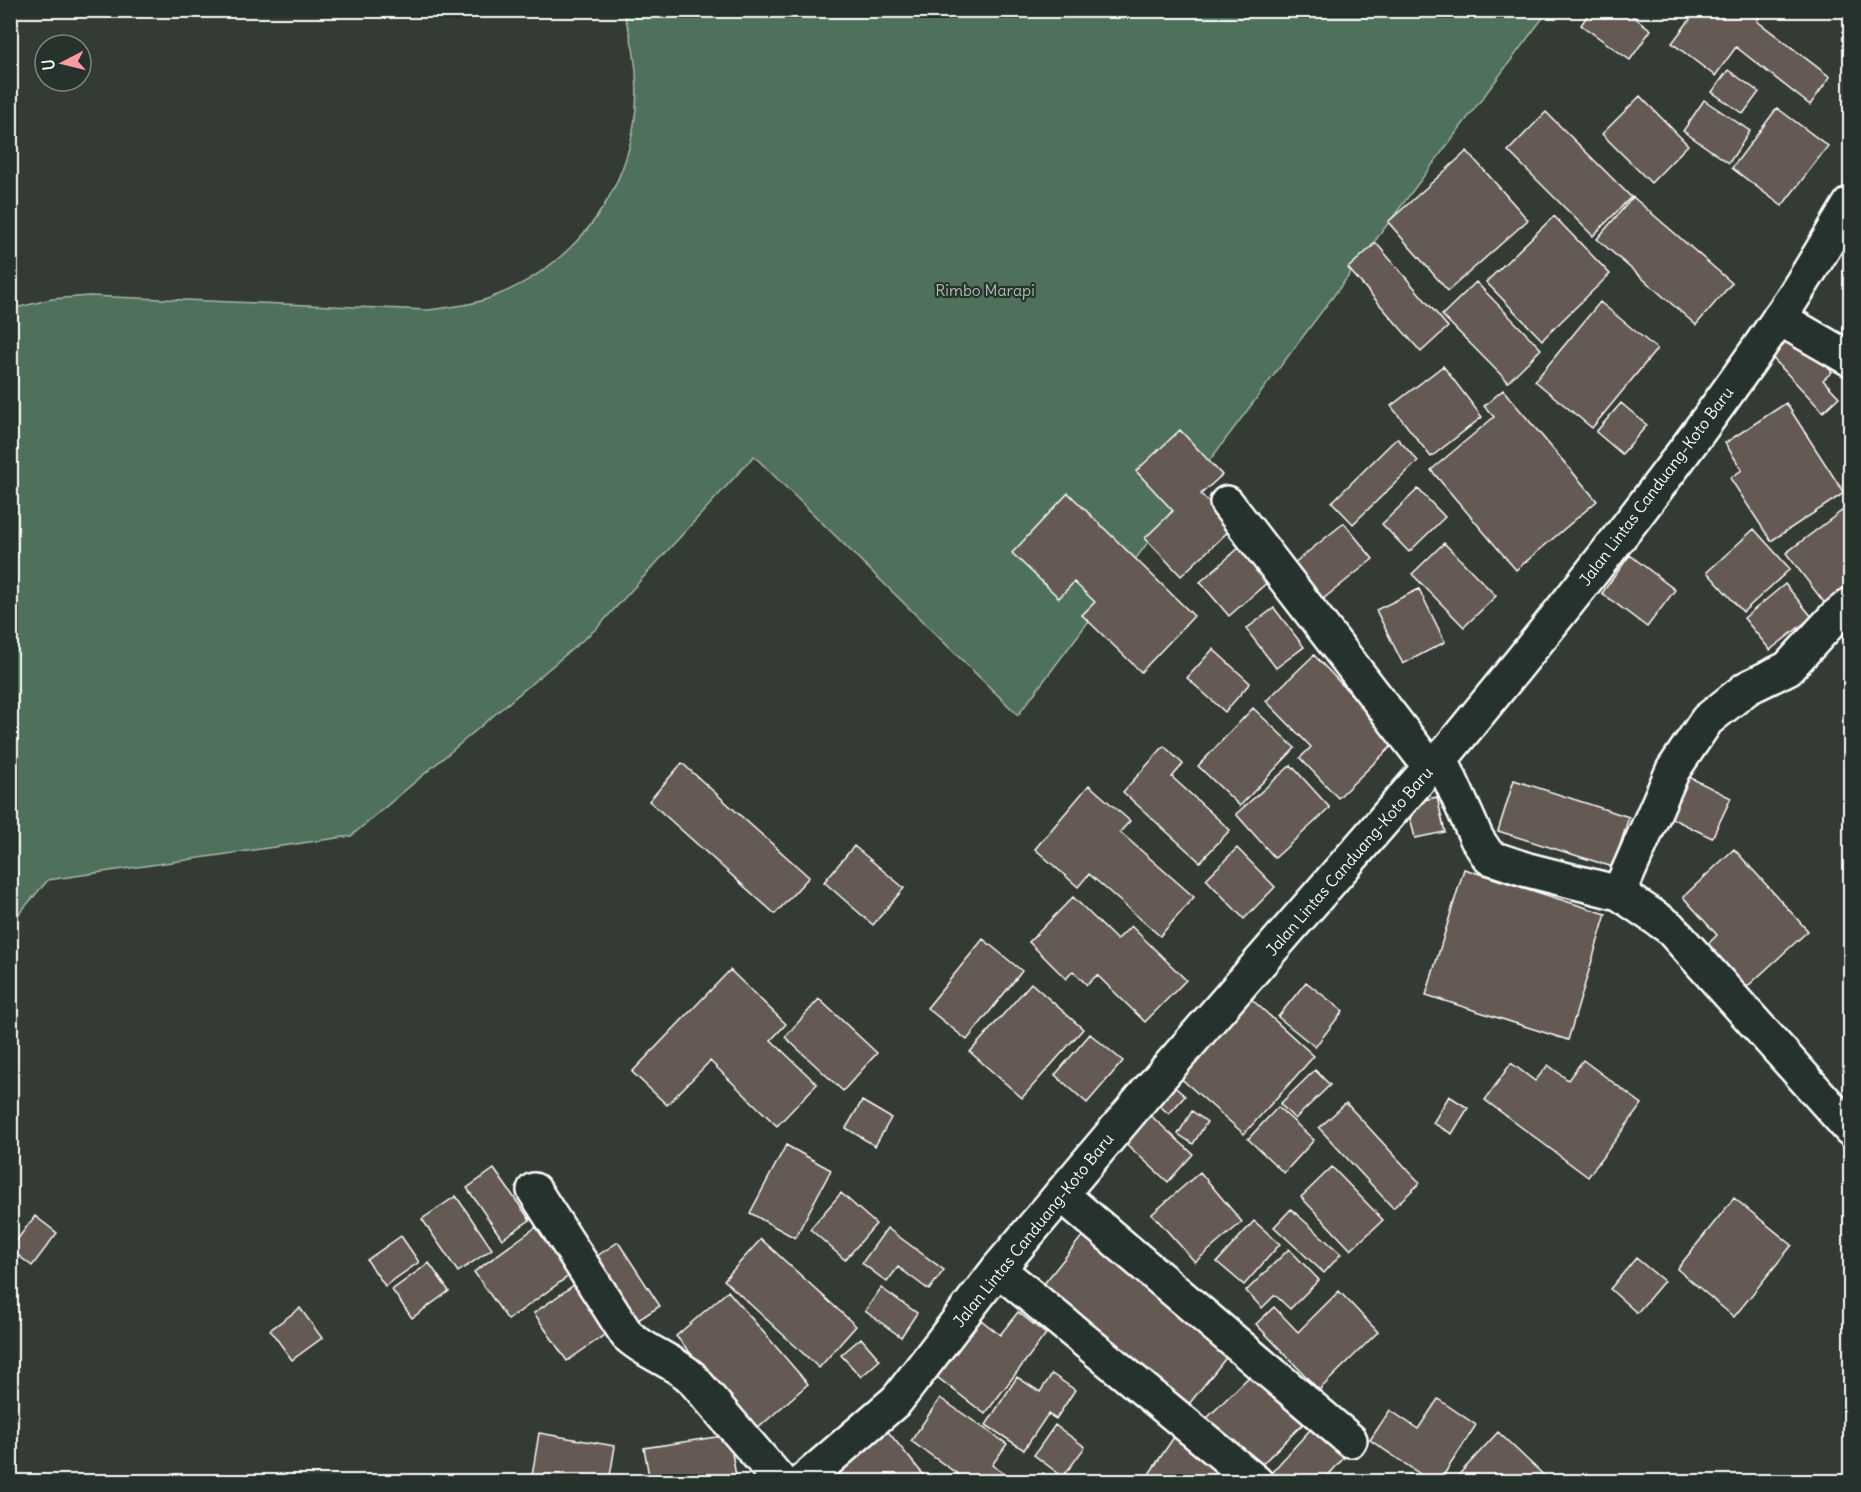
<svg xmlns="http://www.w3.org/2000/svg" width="1861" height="1492" font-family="Delius,sans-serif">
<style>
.green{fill:#4f705a;stroke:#a7b8ac;stroke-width:1.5}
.building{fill:#655a52;stroke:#fff;stroke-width:1.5}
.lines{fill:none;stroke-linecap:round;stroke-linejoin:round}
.minor-casing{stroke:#fff;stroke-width:38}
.major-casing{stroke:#fff;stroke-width:38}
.minor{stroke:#26332d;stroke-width:33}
.major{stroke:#26332d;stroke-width:33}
.labels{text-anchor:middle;stroke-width:4.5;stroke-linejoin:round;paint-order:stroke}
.park-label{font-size:16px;fill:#b0bfb5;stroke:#26332d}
.street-label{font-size:16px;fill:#fff;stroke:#26332d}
</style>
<rect width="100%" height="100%" fill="#333b34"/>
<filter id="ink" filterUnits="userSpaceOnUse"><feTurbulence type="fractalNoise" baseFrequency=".0167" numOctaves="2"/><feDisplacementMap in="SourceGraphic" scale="12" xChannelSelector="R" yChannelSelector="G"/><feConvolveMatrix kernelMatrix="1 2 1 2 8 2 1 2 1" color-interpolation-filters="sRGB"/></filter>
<g filter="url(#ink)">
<path class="green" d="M623,11H1548L1018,715L754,456L597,628L351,836L48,880L11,923V309L52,299L89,296L428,310C451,307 474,305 495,296C611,250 664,126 623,11Z"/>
<path class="building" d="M1591,10H1625L1651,30L1630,60L1581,25Z
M1697,10H1753L1760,16L1757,21L1830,77L1810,105L1736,47L1715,76L1672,43Z
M1728,70L1759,92L1743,114L1712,92Z
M1640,96L1688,145L1651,183L1602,134Z
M1704,100L1750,131L1729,163L1683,131Z
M1777,108L1828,146L1782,206L1732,168Z
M1546,112L1631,197L1593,236L1508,151Z
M1467,151L1528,220L1448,291L1388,222Z
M1633,197L1732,283L1696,325L1597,239Z
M1554,216L1610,274L1542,340L1486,282Z
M1376,243L1448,327L1421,352L1348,268Z
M1476,282L1541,349L1508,382L1442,315Z
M1600,302L1657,349L1592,428L1535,381Z
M1789,327L1832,372L1823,380L1839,397L1823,412L1765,350Z
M1443,366L1482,417L1431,457L1391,406Z
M1503,390L1597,501L1516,570L1431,470L1494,417L1484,406Z
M1621,403L1647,425L1622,454L1596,432Z
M1786,403L1844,493L1771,541L1730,478L1742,470L1725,443Z
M1180,430L1222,475L1201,494L1232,528L1181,576L1145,538L1173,511L1136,471Z
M1397,438L1418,461L1353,524L1332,502Z
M1418,489L1445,517L1409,552L1382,524Z
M1068,493L1194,616L1141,672L1082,615L1095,602L1074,582L1059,598L1012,553Z
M1843,510L1850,520V586L1826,605L1786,553Z
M1344,523L1373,559L1318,603L1289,567Z
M1754,529L1790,569L1743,612L1707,572Z
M1444,543L1496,596L1464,627L1412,574Z
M1240,547L1269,581L1229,616L1200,582Z
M1630,555L1675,590L1647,627L1602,593Z
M1785,584L1812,617L1770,650L1744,618Z
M1419,589L1445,642L1403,664L1376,610Z
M1274,608L1304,647L1276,668L1246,629Z
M1850,621V647L1838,630Z
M1213,649L1250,683L1225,712L1187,678Z
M1314,655L1396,742L1338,798L1300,758L1311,747L1266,701Z
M1253,708L1295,748L1240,806L1198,766Z
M1164,746L1183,764L1172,777L1230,830L1200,862L1123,792Z
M682,763L809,877L775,914L649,801Z
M1291,765L1330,808L1275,858L1236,814Z
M1683,774L1731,798L1712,838L1663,814Z
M1514,780L1629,817L1613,867L1498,831Z
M1089,785L1130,821L1120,832L1194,897L1160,936L1089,874L1078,887L1035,849Z
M1437,797L1445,832L1415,838L1407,804Z
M854,846L904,888L873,925L824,882Z
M1237,848L1275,887L1244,919L1206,879Z
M1734,849L1808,931L1738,995L1700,952L1717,935L1683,897Z
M1464,869L1606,914L1568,1040L1426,995Z
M1073,897L1117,940L1131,926L1186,980L1145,1022L1097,975L1087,985L1073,971L1066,979L1029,942Z
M983,939L1022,971L967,1040L927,1008Z
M730,970L786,1024L771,1040L817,1084L777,1126L710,1061L667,1105L632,1072Z
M1306,982L1343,1011L1315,1047L1278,1017Z
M1031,983L1083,1029L1022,1098L970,1052Z
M1248,996L1314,1056L1244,1134L1178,1076Z
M819,999L877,1053L843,1091L785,1037Z
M1090,1034L1123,1061L1087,1103L1055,1075Z
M1583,1060L1642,1104L1588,1177L1485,1100L1511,1063L1535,1081L1548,1065L1568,1080Z
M1315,1070L1330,1085L1295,1119L1280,1104Z
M1170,1083L1185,1096L1169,1114L1154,1101Z
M1449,1096L1468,1108L1452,1134L1433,1123Z
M862,1101L891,1118L875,1146L846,1128Z
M1346,1103L1420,1183L1393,1208L1319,1128Z
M1278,1107L1314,1140L1284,1173L1248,1139Z
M1192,1111L1207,1122L1193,1144L1178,1134Z
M1149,1114L1193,1154L1168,1182L1124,1142Z
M786,1145L831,1170L795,1238L750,1213Z
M1332,1167L1383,1220L1351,1250L1301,1197Z
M494,1169L530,1220L502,1239L467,1188Z
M1200,1172L1242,1222L1195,1262L1152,1214Z
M841,1193L876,1224L845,1260L810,1229Z
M456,1196L492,1249L458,1272L422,1219Z
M1734,1198L1792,1245L1734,1317L1677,1269Z
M1291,1209L1341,1254L1324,1273L1274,1227Z
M35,1216L57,1233L32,1266L10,1249Z
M1254,1221L1280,1244L1244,1285L1217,1262Z
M536,1227L570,1275L508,1320L474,1272Z
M887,1228L944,1270L929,1290L898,1267L887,1282L862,1263Z
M1083,1235L1229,1354L1189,1404L1043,1285Z
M401,1236L419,1262L385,1286L367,1260Z
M761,1239L856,1326L819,1368L724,1280Z
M618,1242L660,1306L632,1324L591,1260Z
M1289,1249L1319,1280L1290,1309L1275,1295L1262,1308L1246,1291Z
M1636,1258L1664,1281L1637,1313L1610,1289Z
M429,1263L449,1291L412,1318L392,1290Z
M574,1285L607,1333L567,1361L534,1313Z
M881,1288L917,1313L901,1337L865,1311Z
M728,1291L808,1384L756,1430L676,1336Z
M1339,1291L1378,1332L1319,1390L1256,1324L1274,1307L1298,1332Z
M300,1308L322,1338L292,1360L270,1330Z
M1018,1312L1046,1334L985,1414L937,1377L981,1320L1000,1335Z
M861,1338L880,1360L861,1377L841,1355Z
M1258,1368L1308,1419L1256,1470L1206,1419Z
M1052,1374L1075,1390L1056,1419L1048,1414L1024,1450L986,1425L1017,1377L1040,1392Z
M940,1398L1007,1444L992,1465L1013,1480L1012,1482H969L911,1441Z
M1438,1399L1476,1425L1439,1482H1432L1370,1440L1390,1410L1418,1429Z
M1318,1421L1350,1451L1322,1482H1279L1271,1473Z
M1055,1425L1085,1447L1063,1477L1034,1455Z
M885,1428L926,1478L921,1482H829L826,1477Z
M1498,1432L1551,1482H1452Z
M539,1433L615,1446L609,1482H531Z
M729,1435L737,1482H650L644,1448Z
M1174,1437L1240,1482H1148L1147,1477Z
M1043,1473L1054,1482H1037Z
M1410,1474L1421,1482H1405Z"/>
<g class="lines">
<defs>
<path id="minor" d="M1779,318L1850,359
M1227,503L1430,767
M1441,759L1477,839L1489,857L1528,870L1619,893L1669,927L1850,1129
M1619,893L1673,770L1707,720L1747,688L1788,668L1835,617L1850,605
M534,1190L627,1335C646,1353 672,1360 691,1377L781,1482
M1061,1194L1350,1440
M998,1269L1256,1482"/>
<path id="major" d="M802,1482L897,1400L998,1269L1148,1091L1430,767L1441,759C1559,616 1674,472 1778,320C1804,282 1827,242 1850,204"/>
</defs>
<use href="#minor" class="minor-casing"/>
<use href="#major" class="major-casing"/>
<use href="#minor" class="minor"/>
<use href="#major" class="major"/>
</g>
</g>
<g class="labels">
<g class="park-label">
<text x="985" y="296">Rimbo Marapi</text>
</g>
<g class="street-label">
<text transform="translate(1656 486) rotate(-53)" y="6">Jalan Lintas Canduang-Koto Baru</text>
<text transform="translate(1349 861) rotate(-49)" y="6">Jalan Lintas Canduang-Koto Baru</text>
<text transform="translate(1033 1230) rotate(-51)" y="6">Jalan Lintas Canduang-Koto Baru</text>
</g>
</g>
<rect width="1861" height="1492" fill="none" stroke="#26332d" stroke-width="36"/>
<rect x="18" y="18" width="1825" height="1456" fill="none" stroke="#fff" stroke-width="2" filter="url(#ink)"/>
<g transform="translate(63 63) rotate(263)"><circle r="28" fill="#26332d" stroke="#7d8581" stroke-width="1.5"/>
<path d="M0-4.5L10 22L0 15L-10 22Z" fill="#ff9aa2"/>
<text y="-9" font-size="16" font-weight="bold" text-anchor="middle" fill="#ffffff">U</text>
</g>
</svg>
